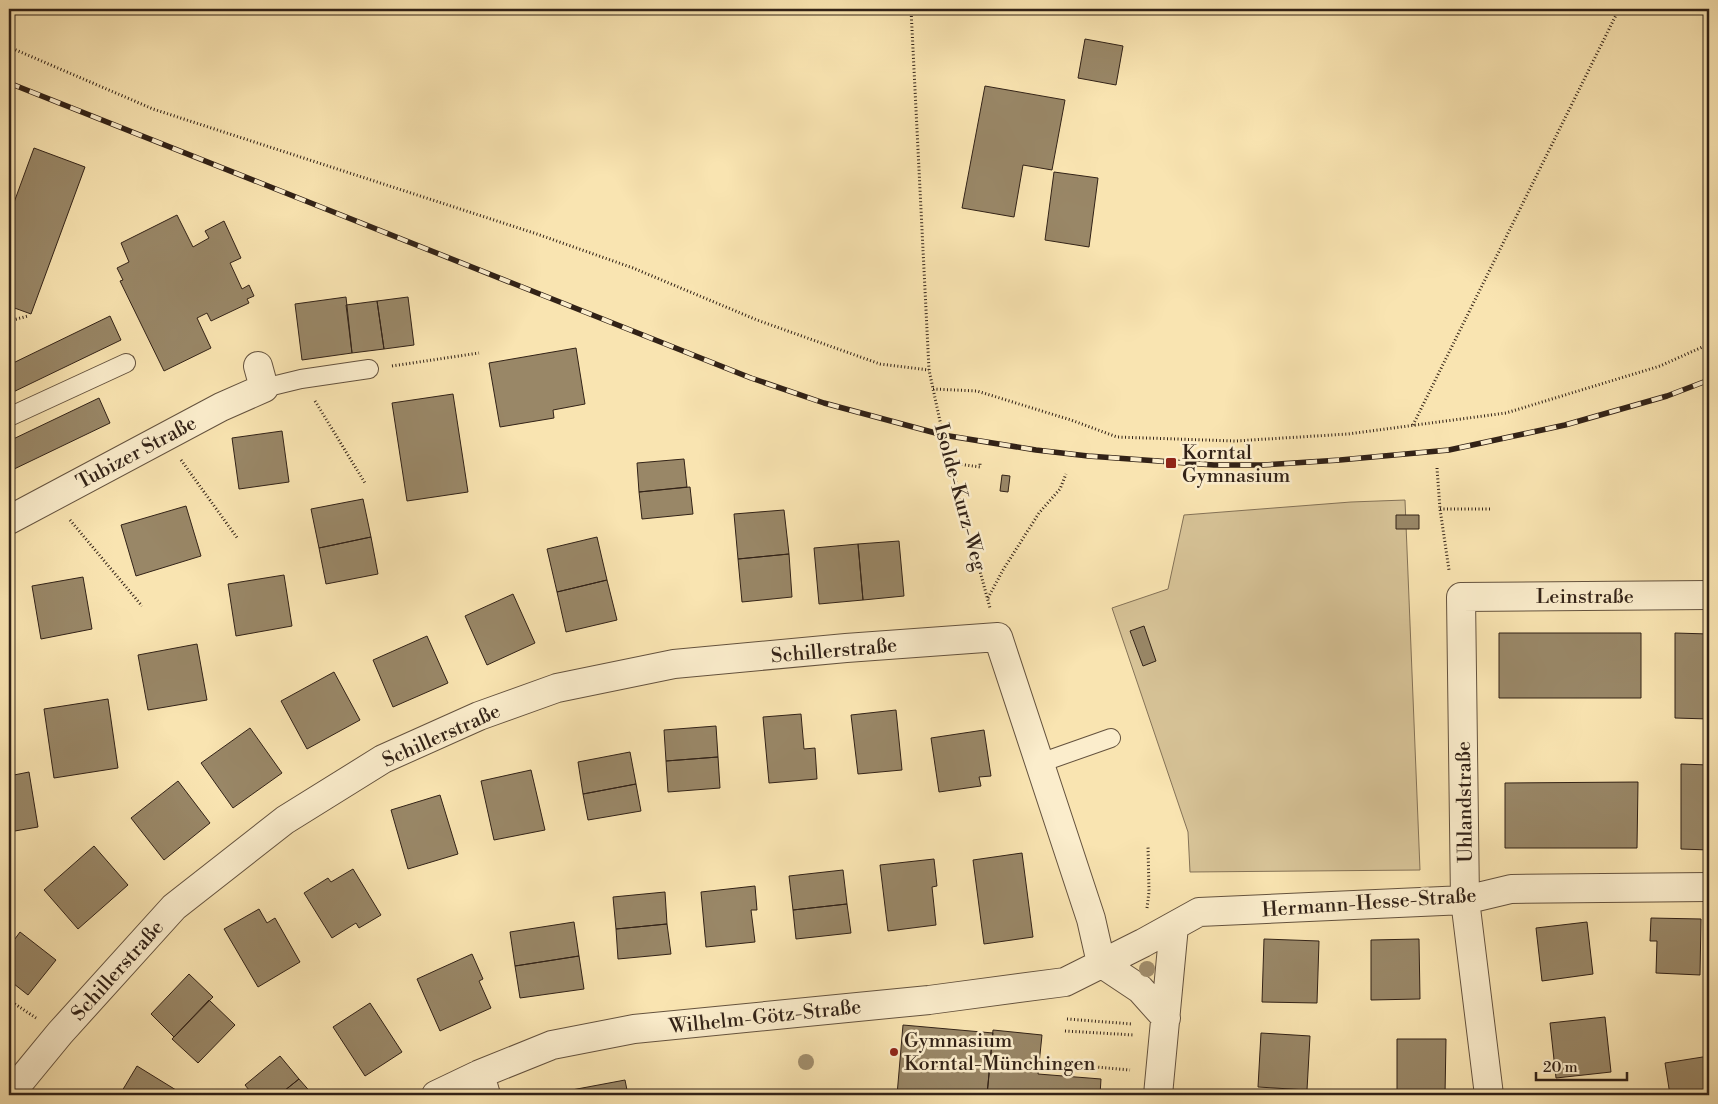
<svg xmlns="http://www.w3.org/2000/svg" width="1718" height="1104" font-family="'Libre Bodoni',serif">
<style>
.green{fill:#d7c397;stroke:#847257}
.building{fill:#998767;stroke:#322217}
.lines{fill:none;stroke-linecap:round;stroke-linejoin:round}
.service-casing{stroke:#64523e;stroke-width:20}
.minor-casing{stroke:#64523e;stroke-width:30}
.path{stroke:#322217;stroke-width:3;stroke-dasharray:1 2.5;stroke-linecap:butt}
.service{stroke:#fbedcc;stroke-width:18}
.minor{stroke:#fbedcc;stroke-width:28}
.rail-casing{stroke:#322217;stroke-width:5.5}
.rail{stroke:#fbedcc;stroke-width:4;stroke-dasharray:11;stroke-linecap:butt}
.tree{fill:#a28f6e}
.poi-dot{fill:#8f2418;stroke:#fbedcc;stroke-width:2}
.labels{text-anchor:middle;stroke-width:5;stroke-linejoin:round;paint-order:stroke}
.street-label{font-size:20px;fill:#322217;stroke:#fbedcc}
.poi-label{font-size:20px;fill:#322217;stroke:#fbedcc;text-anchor:start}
</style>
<rect width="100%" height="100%" fill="#f9e4b1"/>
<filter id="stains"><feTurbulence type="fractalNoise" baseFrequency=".004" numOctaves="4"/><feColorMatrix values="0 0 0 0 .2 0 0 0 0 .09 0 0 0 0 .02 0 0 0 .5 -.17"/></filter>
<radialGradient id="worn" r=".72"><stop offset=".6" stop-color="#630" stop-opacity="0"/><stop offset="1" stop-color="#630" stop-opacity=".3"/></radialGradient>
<path class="green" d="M1405,500L1420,870L1190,872L1188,832L1112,608L1168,589L1184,515L1351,502Z"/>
<path class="building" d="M1085,39L1123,46L1116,85L1078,78Z
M985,86L1065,100L1052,170L1023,165L1014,217L962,208Z
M34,148L85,167L31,314L9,306V216Z
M1054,172L1098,178L1089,247L1045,240Z
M177,215L193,247L209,238L205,231L224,221L241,258L230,263L242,289L249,285L254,296L247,299L249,303L211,321L207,313L197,318L211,348L164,371L120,281L123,280L117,268L129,262L121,243Z
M346,297L352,353L302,360L295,304Z
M408,297L414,345L384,349L377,301Z
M377,301L384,349L352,353L346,305Z
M110,316L121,340L9,394V365Z
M576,348L585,404L553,410L554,418L500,427L489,363Z
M453,394L468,492L407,501L392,403Z
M99,398L110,423L10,471L9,441Z
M282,431L289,482L239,489L232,438Z
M684,459L687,487L639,492L637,463Z
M1002,475L1010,476L1008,492L1000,491Z
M690,487L693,514L642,519L639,492Z
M363,499L371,537L319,548L311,509Z
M186,506L201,556L136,576L121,525Z
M784,510L789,554L738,559L734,514Z
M1396,515H1419V529H1396Z
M371,537L378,574L326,584L319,548Z
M597,537L607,580L557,592L547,549Z
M899,541L904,596L863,600L858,544Z
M858,544L863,600L819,604L814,548Z
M789,554L792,597L742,602L738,559Z
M284,575L292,626L236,636L228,584Z
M83,577L92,629L41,639L32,586Z
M607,580L617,620L566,632L557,592Z
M513,594L535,643L487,665L465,616Z
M1144,626L1156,661L1143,666L1130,631Z
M1499,633H1641V698H1499Z
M1675,633L1709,634V719L1675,718Z
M427,636L448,683L393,707L373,660Z
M197,644L207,700L148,710L138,655Z
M334,672L360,720L307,749L281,701Z
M108,699L118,768L54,778L44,709Z
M896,710L902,770L858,774L851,715Z
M801,714L804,749L815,748L817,779L769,783L763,717Z
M716,726L718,757L666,761L664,730Z
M250,728L282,773L233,808L201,763Z
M984,730L991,776L979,777L981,786L939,792L931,738Z
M630,752L636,784L583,794L578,762Z
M718,757L720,788L668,792L666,761Z
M1681,764L1709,765V850L1681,849Z
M531,770L545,830L494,840L481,781Z
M29,772L38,827L9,832V776Z
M178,781L210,823L164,860L131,818Z
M1638,782L1637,848H1505V783Z
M636,784L641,811L588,820L583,794Z
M440,795L458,854L408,869L391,810Z
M94,846L128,885L78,929L44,890Z
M1022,853L1033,937L984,944L973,860Z
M934,859L937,886L932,887L936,925L888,931L880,865Z
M353,869L381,915L359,928L356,923L332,938L304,893L328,878L331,882Z
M843,870L847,904L793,910L789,876Z
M755,886L757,910H751L755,942L706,947L701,892Z
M665,892L667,924L616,929L613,897Z
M847,904L851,933L796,939L793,910Z
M259,909L267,923L275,918L300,962L258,987L224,929Z
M1651,918L1701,919L1700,975L1656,973L1657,941H1650Z
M574,922L579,956L515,966L510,932Z
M1587,922L1593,974L1542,981L1536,928Z
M667,924L671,954L618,959L616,929Z
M20,932L56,960L28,995L9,980V947Z
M1264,939L1319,941L1317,1003L1262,1002Z
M1419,939L1420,999L1371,1000V940Z
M472,954L483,979L479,981L491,1008L440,1031L417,979Z
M579,956L584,989L520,998L515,966Z
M189,974L213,997L174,1037L151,1014Z
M209,1000L235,1025L198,1063L172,1039Z
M370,1003L402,1052L365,1076L333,1027Z
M1605,1017L1611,1072L1556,1078L1550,1023Z
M903,1025L993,1033L987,1095H897Z
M993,1030L1042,1035L1038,1074L1101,1079L1100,1095H987Z
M1261,1033L1310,1036L1307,1090L1258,1087Z
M1397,1039H1446L1445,1095H1397Z
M280,1056L299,1079L279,1095H253L245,1085Z
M1709,1056V1095H1670L1665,1063Z
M137,1066L176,1090L173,1095H129L122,1091Z
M299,1079L313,1095H279Z
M625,1080L628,1095H545Z"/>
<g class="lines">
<defs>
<path id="service" d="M264,388L301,379L369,369
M9,417L126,363
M1040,763L1111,738"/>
<path id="minor" d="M9,520L221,407L264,388L258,366
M1101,963L1140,989L1166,1018
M480,1074L486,1095
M9,1095L60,1033L174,907L285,820L383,759L479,716L557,688L674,664L846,648L998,637L1091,919L1101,963
M436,1095L480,1074L552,1045L634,1029L929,1000L1065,982L1143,943L1199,912L1465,900L1511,889L1709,887
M1158,1095L1174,926
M1489,1095L1465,900L1461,597L1709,595"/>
</defs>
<use href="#service" class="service-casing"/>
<use href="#minor" class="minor-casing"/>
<path class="path" d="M911,9L929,370L943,435L990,608
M9,47L153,109L537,234L633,268L757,320L880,364L929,370
M9,321L28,316
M392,366L479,353
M933,389L977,391L1071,420L1117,437L1235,441L1348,434L1506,413L1660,366L1709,344
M315,401L365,483
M1413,425L1619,9
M181,460L238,539
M951,463L980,467V463
M1437,468L1440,509L1449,570
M1440,509H1492
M70,520L142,606
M988,598L1003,570L1039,513L1060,489L1066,474
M1147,908L1149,892L1148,846
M9,1000L36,1018
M1067,1019L1132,1024
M1065,1031L1134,1035
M1039,1062L1130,1070"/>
<use href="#service" class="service"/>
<use href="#minor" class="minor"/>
<defs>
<path id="rail" d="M9,83L751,378L824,403L943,435L1036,450L1088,456L1214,465H1263L1340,460L1449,450L1565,425L1667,396L1709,380"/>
</defs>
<use href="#rail" class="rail-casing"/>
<use href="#rail" class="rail"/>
</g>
<g class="tree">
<circle cx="1147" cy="969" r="8"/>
<circle cx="806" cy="1062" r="8"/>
</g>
<g class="poi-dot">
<rect x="1165" y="457" width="12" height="12" rx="2.5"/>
<circle cx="894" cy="1052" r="5"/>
</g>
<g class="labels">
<g class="street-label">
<text transform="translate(136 452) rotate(-28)" y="7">Tubizer Straße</text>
<text transform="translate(961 497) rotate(75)" y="7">Isolde-Kurz-Weg</text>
<text x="1585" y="603">Leinstraße</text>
<text transform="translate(834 650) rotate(-5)" y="7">Schillerstraße</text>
<text transform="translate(441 735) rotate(-24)" y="7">Schillerstraße</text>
<text transform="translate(1464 802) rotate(-91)" y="7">Uhlandstraße</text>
<text transform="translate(1369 902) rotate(-4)" y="7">Hermann-Hesse-Straße</text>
<text transform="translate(117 970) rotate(-48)" y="7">Schillerstraße</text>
<text transform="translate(765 1016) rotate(-6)" y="7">Wilhelm-Götz-Straße</text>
</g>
<g class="poi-label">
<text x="1182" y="459">Korntal<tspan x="1182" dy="23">Gymnasium</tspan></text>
<text x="904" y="1047">Gymnasium<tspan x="904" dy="23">Korntal-Münchingen</tspan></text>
</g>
</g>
<rect width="1718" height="1104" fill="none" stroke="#f9e4b1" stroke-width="30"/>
<rect x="10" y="10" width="1698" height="1084" fill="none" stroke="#322217" stroke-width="2.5"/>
<rect x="15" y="15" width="1688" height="1074" fill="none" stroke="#322217"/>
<path d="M1536 1072v8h91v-8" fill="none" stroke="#322217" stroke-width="2.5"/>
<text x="1543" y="1072" font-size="15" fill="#322217" stroke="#fbedcc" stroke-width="4" paint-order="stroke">20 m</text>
<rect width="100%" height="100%" filter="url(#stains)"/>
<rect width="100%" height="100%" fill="url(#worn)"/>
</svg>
